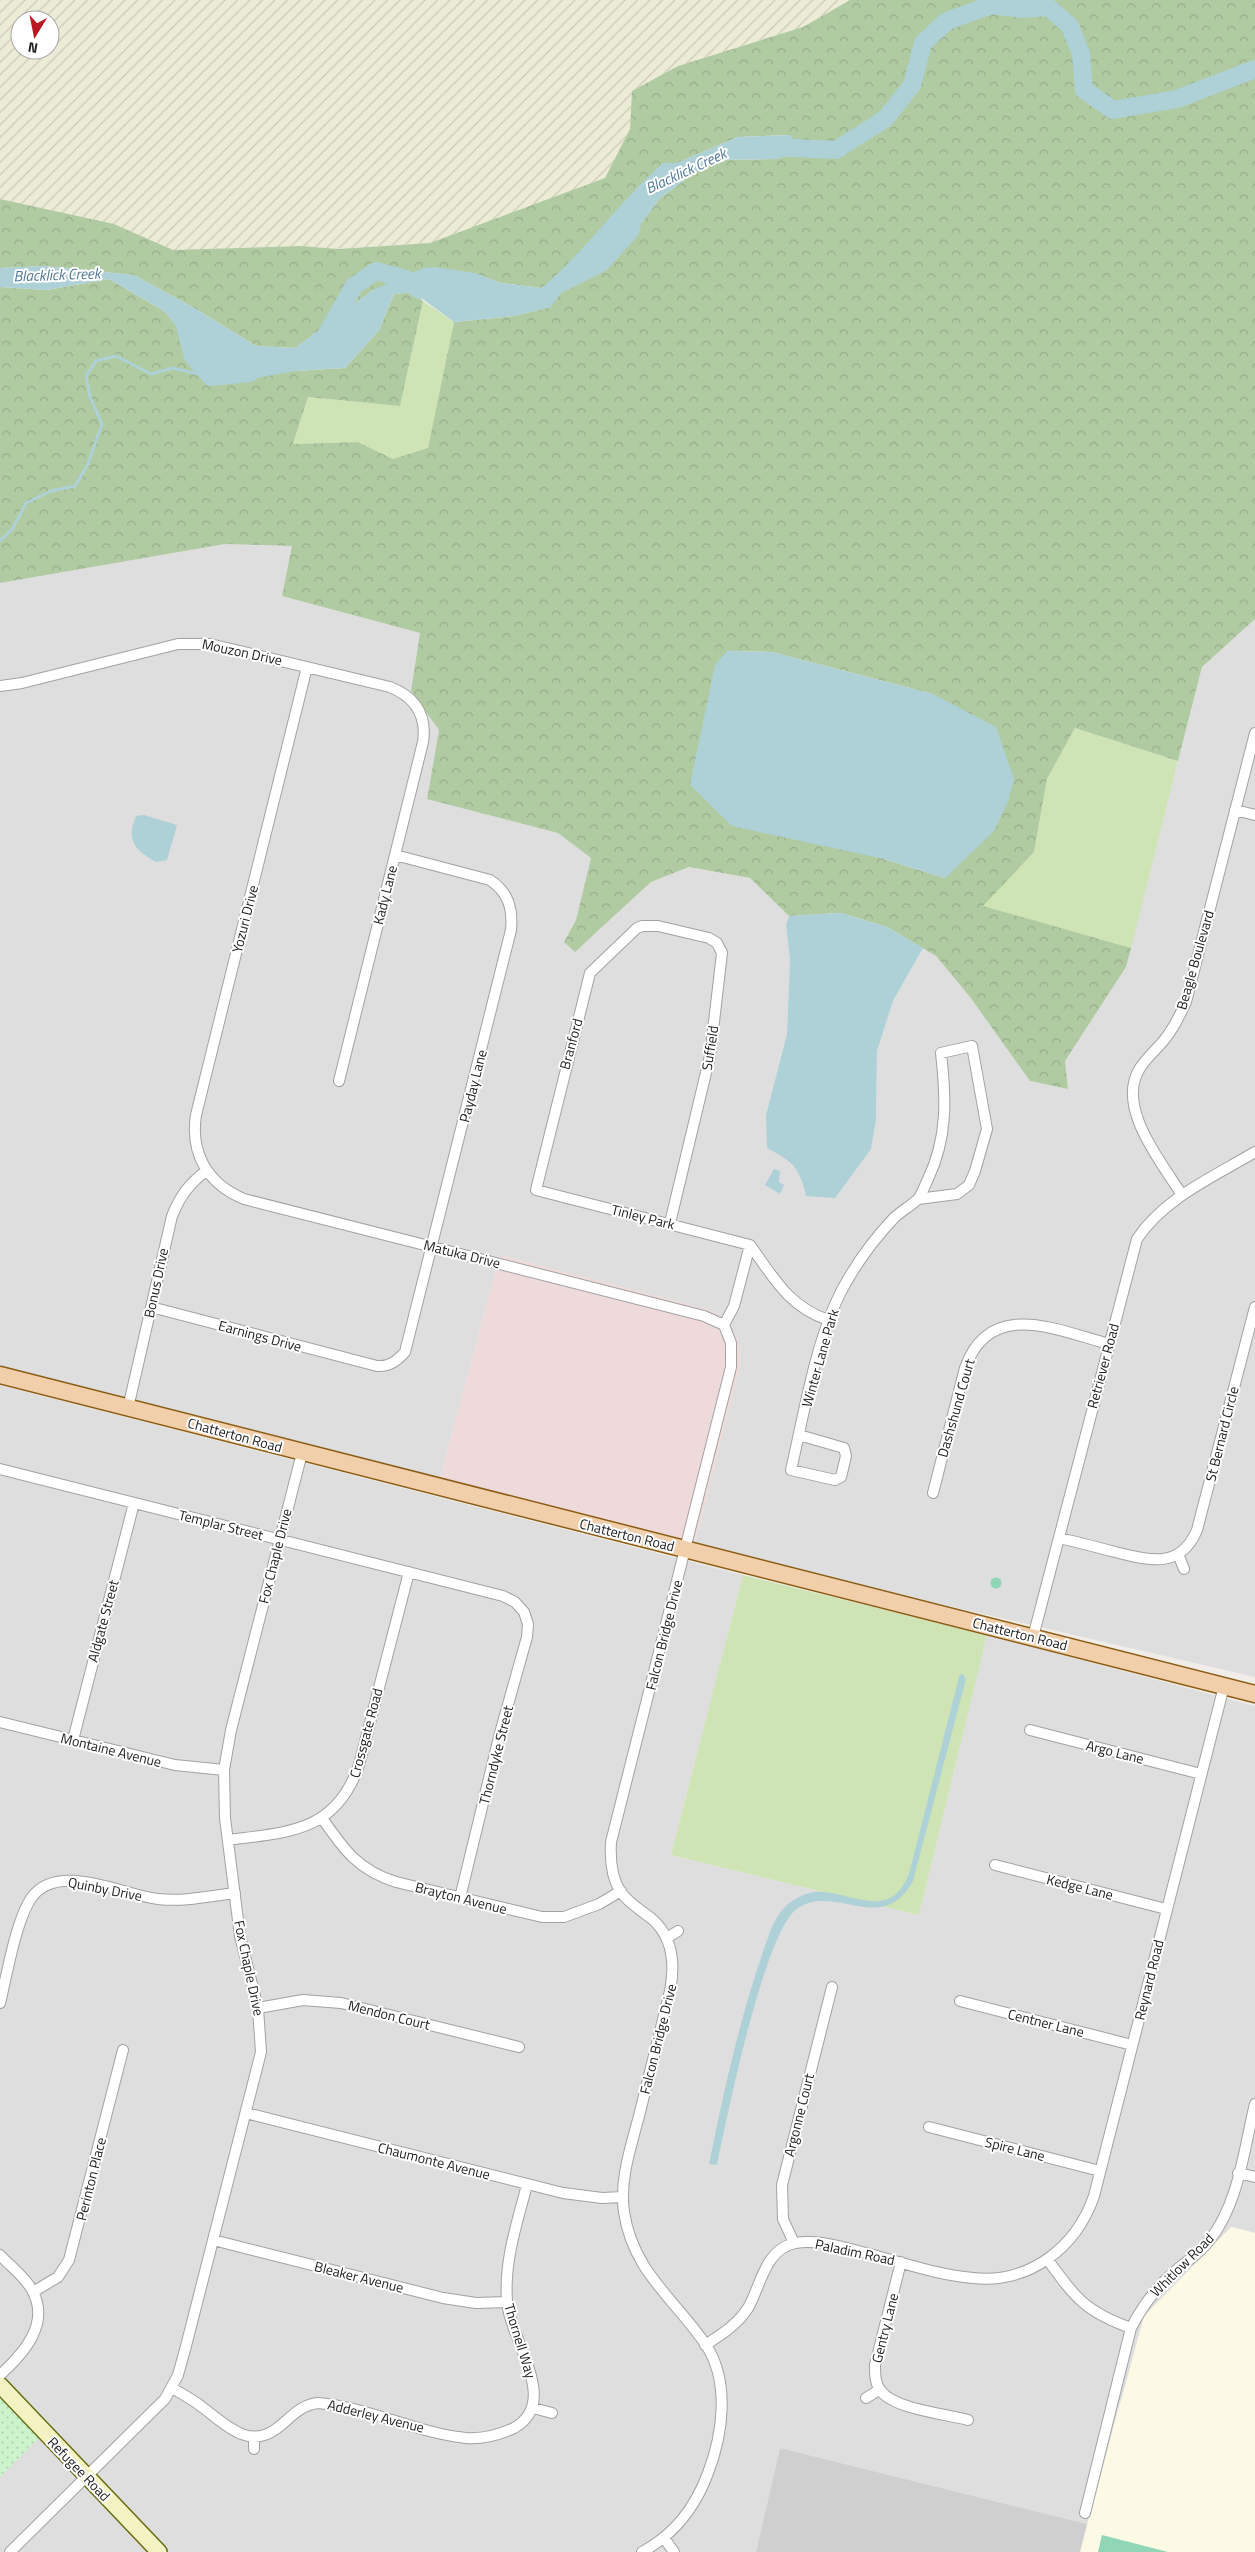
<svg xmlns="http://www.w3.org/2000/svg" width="1255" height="2552" font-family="'Titillium Web',sans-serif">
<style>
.residential{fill:#dedede}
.commercial{fill:#eedada}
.education{fill:#fcfae5}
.religious{fill:#cfcfcf}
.farmland{fill:url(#farmland-furrows);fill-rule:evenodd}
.grass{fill:#cee4b5}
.forest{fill:url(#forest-crowns);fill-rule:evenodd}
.park{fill:url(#park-dots)}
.pitch{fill:#90d5b6}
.water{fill:#aed1d8}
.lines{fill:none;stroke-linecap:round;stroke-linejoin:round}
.stream{stroke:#aed1d8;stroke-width:3}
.river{stroke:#aed1d8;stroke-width:18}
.street-casing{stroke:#a2a2a2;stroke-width:12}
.secondary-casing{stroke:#686d12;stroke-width:18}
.primary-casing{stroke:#8b5c12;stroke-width:19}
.street{stroke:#fff;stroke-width:10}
.secondary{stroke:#f3f2c3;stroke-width:15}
.primary{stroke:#f2cfab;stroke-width:16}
.labels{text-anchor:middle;stroke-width:4;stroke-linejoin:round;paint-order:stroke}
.street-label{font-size:14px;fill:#212121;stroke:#fff}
.water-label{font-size:15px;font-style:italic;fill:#507897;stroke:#fff}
</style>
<defs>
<pattern id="farmland-furrows" width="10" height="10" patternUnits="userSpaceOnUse" patternTransform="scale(1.25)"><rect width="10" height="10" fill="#ececd6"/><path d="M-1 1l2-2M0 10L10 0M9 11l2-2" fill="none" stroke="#cacab7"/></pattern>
<pattern id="forest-crowns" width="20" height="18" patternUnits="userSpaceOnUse" patternTransform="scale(1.25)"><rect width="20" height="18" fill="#b0caa2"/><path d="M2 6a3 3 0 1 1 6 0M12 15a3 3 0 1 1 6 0" fill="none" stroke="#97ad8b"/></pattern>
<pattern id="park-dots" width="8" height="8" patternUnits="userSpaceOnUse" patternTransform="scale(1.25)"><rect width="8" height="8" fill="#cbf4cc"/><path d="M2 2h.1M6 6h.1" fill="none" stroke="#aed1af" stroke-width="1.8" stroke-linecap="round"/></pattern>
</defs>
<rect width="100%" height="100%" fill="#f0ede8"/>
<path class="residential" d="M225,544L293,546L282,596L420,633L411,691L439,730L427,798L558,833L591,858L576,920L564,942L593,936L651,882L689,867L750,878L789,916L786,925L790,960L787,1034L766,1115L784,1157L801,1175L806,1196L871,1149L876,1120L877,1051L893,1001L923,948L936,956L970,997L1030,1081L1068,1089L1065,1061L1126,967L1202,667L1255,619V1677L694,1547L741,1362L737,1336L714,1311L500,1255L440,1478L0,1366V583Z
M0,1385L743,1575L671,1855L919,1915L987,1635L1255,1706V2233L1231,2227L1119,2404L1087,2524L780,2448L756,2552H169L0,2378Z
M40,2437L151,2552H0V2477Z"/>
<path class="commercial" d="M500,1255L714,1311L737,1336L741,1362L694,1547L440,1478Z"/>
<path class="education" d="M1231,2227L1255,2233V2552H1080L1144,2316Z"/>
<path class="religious" d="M780,2448L1087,2524L1080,2552H756Z"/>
<path class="farmland" d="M0,0H850L803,27L678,66L632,91L630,129L605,178L502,217L430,243L333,249L301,246L173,250L114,224L0,199ZM20,20H50V50H20Z"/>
<path class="grass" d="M423,301L454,322L428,449L393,459L358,442L293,444L308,397L400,406Z
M1075,728L1178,761L1131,948L982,906L1034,852L1047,779Z
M743,1575L987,1635L919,1915L671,1855Z"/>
<path class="forest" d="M850,0H1255V619L1202,667L1178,761L1075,728L1047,779L1034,852L983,906L1131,948L1126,967L1065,1061L1068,1089L1030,1081L970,997L936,956L887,927L841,913L789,916L750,878L689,867L651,882L575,952L564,942L576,920L591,858L558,833L427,799L439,730L411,691L420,633L282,596L292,546L225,544L0,583V287L46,290L109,279L164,311L205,359L295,371L345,368L379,330L394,294L413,292L423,301L400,406L308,397L293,444L358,442L393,459L428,448L454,322L514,316L550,307L563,290L601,253L642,222L660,198L712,160L777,159L796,153L790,135L738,137L677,163H663L570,264L542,288L501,283L474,273L373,290L295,348L256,346L196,309L134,275L45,266L0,268V199L114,224L173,250L301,246L338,249L430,243L605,178L630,129L632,91L678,66L803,27ZM727,651L772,652L933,694L945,878L884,859Z"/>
<path class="park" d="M0,2394L40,2437L0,2477Z"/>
<path class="pitch" d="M990.5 1583a5.5 5.5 0 1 1 11 0a5.5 5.5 0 1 1-11 0Z
M1102,2535L1168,2552H1098Z"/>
<path class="water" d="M791,135L796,153L777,159L712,160L660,198L642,222L601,253L563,290L551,307L514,316L454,322L413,292L394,294L379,330L345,368L295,371L234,382L205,359L164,311L109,279L46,290L0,287V268L45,266L134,275L196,309L256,346L295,348L373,290L424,268L434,267L475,273L501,283L542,288C586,250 619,202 663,163H677L738,137Z
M727,651L772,652L933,694L996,727L1014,779L1008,801L994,831L945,878L884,859L732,826L690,785L715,665Z
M144,815L177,825L167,860L156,862C134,850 126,840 136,816Z
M841,913L887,927L923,948L893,1001L877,1051L876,1120L871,1149L835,1198L806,1196C800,1168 792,1161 767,1148L766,1115L787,1034L790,960L786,925L789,916Z
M774,1169L780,1171L779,1182L784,1185L780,1194L765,1185Z
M962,1673L966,1679L913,1881C882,1937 837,1883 798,1908C765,1928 726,2121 717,2165L709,2164C723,2095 738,2025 761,1958C767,1941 772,1920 785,1907C793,1899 805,1893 815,1892C850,1889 892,1926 910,1870L959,1677Z"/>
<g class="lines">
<path class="stream" d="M0,541L13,528L26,503L51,491L75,486L88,464L102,424L90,397L86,376L96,361L116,356L151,374L173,368L211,377"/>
<path class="river" d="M772,147L836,150L885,119L912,85L923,43L947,21L991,5L1023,9L1048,7L1070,26L1081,54L1084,90L1113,110L1177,99L1255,69
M559,284L601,263L630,231L636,208
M183,319L193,356L211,377L250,373
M325,337L354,286L376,271L406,279L419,290"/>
<defs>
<path id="street" d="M307,667L196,1115C190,1154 208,1184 244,1199L704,1316L724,1325L731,1343V1367L611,1842C610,1859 611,1876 620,1891C628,1903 641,1910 652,1919C674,1938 675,1965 670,1991C660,2032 650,2072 640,2112C632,2144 619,2179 624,2212C633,2272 675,2299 706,2345C730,2382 723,2434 708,2473C695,2508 675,2534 642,2552
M0,686L22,683L178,644H210L390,687C415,697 427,715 423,742L339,1081
M1235,810L1255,815
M1182,1195C1162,1163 1115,1107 1140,1068C1147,1057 1157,1049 1165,1039C1174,1028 1180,1015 1186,1002L1255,733
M670,1223L710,1056L722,953L717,943L709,938L658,926H642L637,928L590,973L536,1190L750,1245C774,1278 788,1306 828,1320
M151,1307L377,1366C389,1367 397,1361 405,1352L511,930C513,908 508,892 490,880L395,855
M724,1325L734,1306L750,1245
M128,1408L172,1216C180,1196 189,1184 206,1171
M799,1435L844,1448L846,1456L841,1477L835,1480L791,1470C804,1414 816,1338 843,1288C856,1264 875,1238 894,1218C901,1211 911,1206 918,1199C922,1194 925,1185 928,1179C948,1137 946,1097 941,1053L972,1046L987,1129L975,1171L969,1185L957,1194L918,1199
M0,1469L503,1596L515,1602L524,1612L528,1624L527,1637L500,1733L460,1898
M933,1493L965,1368C990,1298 1056,1330 1109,1344
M1059,1538C1077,1542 1096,1547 1115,1552C1149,1560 1180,1570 1197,1530L1255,1307
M1178,1554L1184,1569
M1033,1637L1137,1239C1164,1198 1215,1176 1255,1152
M0,1722L175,1765L224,1770
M1030,1730L1201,1774
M73,1740L134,1503
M322,1818C344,1850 358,1870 396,1882L542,1917H564L599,1904L621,1891
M228,1840C289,1832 336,1832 359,1765L409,1572
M995,1865L1166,1909
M667,1938L678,1931
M960,2001L1132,2045
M0,2003C7,1975 16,1919 32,1897C58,1861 123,1895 158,1899C184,1902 210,1896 235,1893
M258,2008L303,2000L341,2003L519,2047
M246,2113L563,2193L602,2198L623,2197
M929,2127L1100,2171
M1238,2173L1255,2177
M213,2240L443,2298L476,2303L507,2302
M794,2243L783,2219L782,2185L832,1987
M0,2255C10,2266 25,2277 32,2290C51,2324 23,2354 0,2375
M1048,2260C1075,2298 1086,2312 1131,2328
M901,2262L875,2365C875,2375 875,2384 881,2391C894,2409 946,2414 968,2420
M33,2292L58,2277L69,2260L123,2050
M705,2345C721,2335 738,2324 748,2308C761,2286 764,2250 795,2243C817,2239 841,2247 862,2252C898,2261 936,2275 973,2278C1029,2284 1076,2248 1094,2196L1224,1686
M172,2388C182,2394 192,2399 202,2407C224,2423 248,2450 276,2429C291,2418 299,2405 318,2403C369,2407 416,2433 466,2438C482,2439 499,2435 514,2428C561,2402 510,2341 507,2301C504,2261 517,2223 527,2185
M866,2398L879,2390
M533,2408L552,2413
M254,2437V2449
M1085,2513L1131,2328C1142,2307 1156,2287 1175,2271C1187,2261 1200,2253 1209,2241C1239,2204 1244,2148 1255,2104
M664,2538L674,2552
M10,2552L165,2399L178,2375L186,2346L261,2052L258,2008L240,1936L225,1818L224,1770L231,1730L302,1453"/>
<path id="secondary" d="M0,2385L159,2552"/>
<path id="primary" d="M0,1375L1255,1694"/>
</defs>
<use href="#street" class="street-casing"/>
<use href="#secondary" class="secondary-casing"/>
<use href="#primary" class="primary-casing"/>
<use href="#street" class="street"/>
<use href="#secondary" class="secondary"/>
<use href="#primary" class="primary"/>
</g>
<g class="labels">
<g class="street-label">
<text transform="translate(242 652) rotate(12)" y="5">Mouzon Drive</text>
<text transform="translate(385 895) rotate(-76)" y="5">Kady Lane</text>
<text transform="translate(245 919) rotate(-76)" y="5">Yozuri Drive</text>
<text transform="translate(1195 960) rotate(-74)" y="5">Beagle Boulevard</text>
<text transform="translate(571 1044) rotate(-75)" y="5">Branford</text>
<text transform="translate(710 1048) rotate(-81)" y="5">Suffield</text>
<text transform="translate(473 1086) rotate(-76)" y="5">Payday Lane</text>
<text transform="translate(643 1217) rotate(14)" y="5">Tinley Park</text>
<text transform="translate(462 1254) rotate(14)" y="5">Matuka Drive</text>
<text transform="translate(156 1283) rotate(-78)" y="5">Bonus Drive</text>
<text transform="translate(260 1336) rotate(15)" y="5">Earnings Drive</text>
<text transform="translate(820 1358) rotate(-74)" y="5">Winter Lane Park</text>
<text transform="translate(1103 1366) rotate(-75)" y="5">Retriever Road</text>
<text transform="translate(956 1408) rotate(-74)" y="5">Dashshund Court</text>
<text transform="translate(1222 1434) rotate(-76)" y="5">St Bernard Circle</text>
<text transform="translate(235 1435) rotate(15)" y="5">Chatterton Road</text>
<text transform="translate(221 1525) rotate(14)" y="5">Templar Street</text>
<text transform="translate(627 1535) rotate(14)" y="5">Chatterton Road</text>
<text transform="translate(275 1556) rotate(-76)" y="5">Fox Chaple Drive</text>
<text transform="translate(103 1621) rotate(-75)" y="5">Aldgate Street</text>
<text transform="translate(1020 1634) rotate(14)" y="5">Chatterton Road</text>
<text transform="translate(664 1635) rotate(-76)" y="5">Falcon Bridge Drive</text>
<text transform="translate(366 1733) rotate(-75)" y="5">Crossgate Road</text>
<text transform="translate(111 1750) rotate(14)" y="5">Montaine Avenue</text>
<text transform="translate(1115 1752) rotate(14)" y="5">Argo Lane</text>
<text transform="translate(496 1755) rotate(-76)" y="5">Thorndyke Street</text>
<text transform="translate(1080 1887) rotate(14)" y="5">Kedge Lane</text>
<text transform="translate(105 1889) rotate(11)" y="5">Quinby Drive</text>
<text transform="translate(461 1898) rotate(14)" y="5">Brayton Avenue</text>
<text transform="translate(249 1968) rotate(78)" y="5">Fox Chaple Drive</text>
<text transform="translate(1149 1980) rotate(-76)" y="5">Reynard Road</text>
<text transform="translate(389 2015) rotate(14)" y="5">Mendon Court</text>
<text transform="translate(1046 2023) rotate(14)" y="5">Centner Lane</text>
<text transform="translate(658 2039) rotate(-76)" y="5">Falcon Bridge Drive</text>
<text transform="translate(799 2115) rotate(-76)" y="5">Argonne Court</text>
<text transform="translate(1015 2149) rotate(14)" y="5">Spire Lane</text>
<text transform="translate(434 2161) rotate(14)" y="5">Chaumonte Avenue</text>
<text transform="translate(91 2179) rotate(-76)" y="5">Perinton Place</text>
<text transform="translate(855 2252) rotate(12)" y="5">Paladim Road</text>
<text transform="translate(1182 2265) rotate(-45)" y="5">Whitlow Road</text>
<text transform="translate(359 2277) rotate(14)" y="5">Bleaker Avenue</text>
<text transform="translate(885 2328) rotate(-76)" y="5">Gentry Lane</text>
<text transform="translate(520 2341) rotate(73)" y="5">Thornell Way</text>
<text transform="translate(376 2416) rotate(14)" y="5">Adderley Avenue</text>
<text transform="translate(79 2469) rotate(46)" y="5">Refugee Road</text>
</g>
<g class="water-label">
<text transform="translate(686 171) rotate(-25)" y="5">Blacklick Creek</text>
<text transform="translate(57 275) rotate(-2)" y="5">Blacklick Creek</text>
</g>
</g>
<g transform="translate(35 35) rotate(190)"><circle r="24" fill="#ffffff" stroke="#a6a6a6"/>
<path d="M0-4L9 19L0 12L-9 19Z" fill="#b91821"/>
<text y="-8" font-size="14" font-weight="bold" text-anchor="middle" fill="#212121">N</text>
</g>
</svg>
